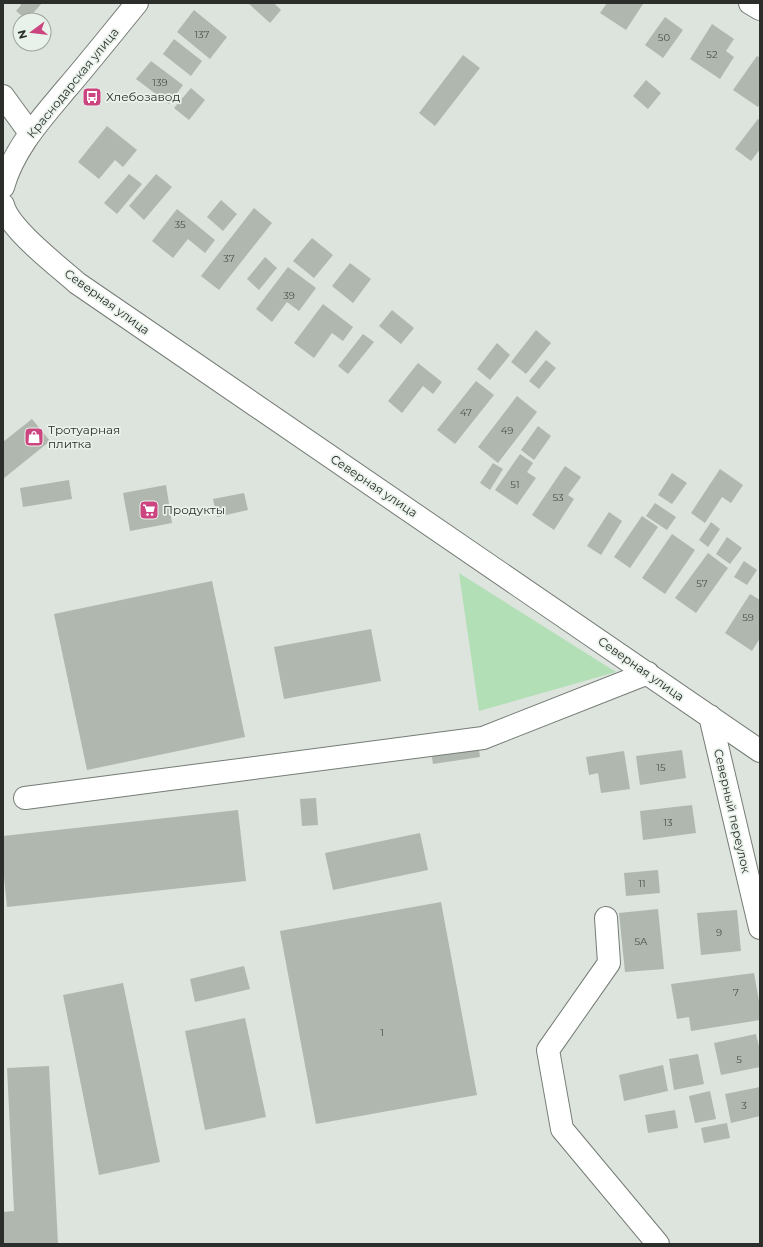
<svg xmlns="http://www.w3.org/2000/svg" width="763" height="1247" font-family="Montserrat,sans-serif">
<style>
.green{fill:#b2dfb5}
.building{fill:#afb7af}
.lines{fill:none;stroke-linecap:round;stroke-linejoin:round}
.minor-casing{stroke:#747c75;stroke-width:24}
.minor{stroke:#fff;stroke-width:22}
.labels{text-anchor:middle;stroke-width:3.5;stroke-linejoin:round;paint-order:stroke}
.number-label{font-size:10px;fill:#4c504c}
.street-label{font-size:12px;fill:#2b2e2b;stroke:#e9f2ea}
.poi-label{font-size:12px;fill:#2b2e2b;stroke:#e9f2ea;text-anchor:start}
</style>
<rect width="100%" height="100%" fill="#dce4dd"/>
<path class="green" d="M459,573L616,672L479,711Z"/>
<path class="building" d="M19,3H42L27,20L16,11L21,5Z
M248,3H274L281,10L270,23Z
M607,3H642L643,4L626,30L600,13Z
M194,10L227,37L210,59L177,32Z
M665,17L683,30L663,58L645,45Z
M712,24L734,39L726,51L734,57L720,79L690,59Z
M174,39L202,61L191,76L163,54Z
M463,55L480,68L435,126L419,113Z
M757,56L760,58V104L758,107L733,90Z
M151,61L183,85L169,104L136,79Z
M646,80L661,93L648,109L633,96Z
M191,88L205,100L189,120L174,108Z
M758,119L760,120V149L751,161L735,149Z
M107,126L137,150L123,167L115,160L99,179L78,162Z
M129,174L142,184L117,214L104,203Z
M156,174L172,187L144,220L129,206Z
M221,200L237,214L223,231L207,217Z
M254,208L272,223L219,290L201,276Z
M177,209L215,240L205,253L188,239L173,258L152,241Z
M312,238L333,255L314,278L293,261Z
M265,257L277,268L259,290L247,279Z
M350,263L371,279L353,303L332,286Z
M288,267L316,288L299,311L287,302L272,322L256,309Z
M323,304L353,327L343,341L332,333L314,358L294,343Z
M392,310L414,328L401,344L379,326Z
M536,330L551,343L526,374L511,362Z
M363,334L374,342L348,374L338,366Z
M497,343L510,355L490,380L477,369Z
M546,360L556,368L539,389L529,381Z
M418,363L442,382L433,394L423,386L402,413L388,401Z
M476,381L494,395L455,444L437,430Z
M517,396L537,412L498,463L478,447Z
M32,419L50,441L3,479V442Z
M538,426L551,436L534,460L521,450Z
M520,454L533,463L527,472L536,478L517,505L495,490Z
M493,463L503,469L490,490L480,483Z
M565,466L581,477L568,495L574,499L554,530L532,515Z
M720,469L743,485L731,503L722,497L705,523L691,513Z
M672,473L687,483L672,504L658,495Z
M69,480L72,499L23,507L20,488Z
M166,485L172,523L130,531L123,493Z
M244,493L248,510L217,517L213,499Z
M655,503L676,517L667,530L646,516Z
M609,512L622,521L601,555L587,546Z
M642,516L658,527L630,568L614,557Z
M711,522L720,529L708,547L699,540Z
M672,534L695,550L665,594L642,578Z
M727,537L742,548L730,564L716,554Z
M708,553L728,568L696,613L675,598Z
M744,561L757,570L747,585L734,577Z
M212,581L245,737L87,770L54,614Z
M750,594L760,600V638L752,651L725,633Z
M371,629L381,681L284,699L274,647Z
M478,744L480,757L433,764L431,751Z
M682,750L686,778L640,785L636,756Z
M624,751L630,789L601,793L598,773L589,775L586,757Z
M316,798L318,825L302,826L300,799Z
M692,805L696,833L643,840L640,811Z
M238,810L246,881L7,907L3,867V836Z
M420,833L428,870L333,890L325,853Z
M658,870L660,893L626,896L624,873Z
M441,902L477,1095L316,1124L280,931Z
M658,909L664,969L625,972L619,913Z
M737,910L741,951L701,955L697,913Z
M244,966L250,989L195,1002L190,979Z
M754,973L760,1007V1020L691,1031L689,1017L677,1019L671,984Z
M123,983L160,1162L99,1175L63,995Z
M245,1018L266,1117L205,1130L185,1031Z
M756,1034L760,1051V1067L721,1075L714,1043Z
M698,1054L704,1084L674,1090L669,1059Z
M663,1065L668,1091L624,1101L619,1075Z
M49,1066L58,1244H3V1212L14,1211L7,1068Z
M760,1087V1116L731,1123L725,1094Z
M710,1091L716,1119L695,1123L689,1096Z
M675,1110L678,1128L648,1133L645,1115Z
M727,1123L730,1138L704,1143L701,1128Z"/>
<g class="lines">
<defs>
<path id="minor" d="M750,3L760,9
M3,96L30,133
M3,187C14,148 42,118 67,88C91,60 114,31 137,3
M3,205C9,229 58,266 77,283L760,751
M710,716L760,928
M25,798L483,738L648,673
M606,918L609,963L548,1050L562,1129L658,1244"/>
</defs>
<use href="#minor" class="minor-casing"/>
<use href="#minor" class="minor"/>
</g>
<defs>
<symbol id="bus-square" viewBox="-11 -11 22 22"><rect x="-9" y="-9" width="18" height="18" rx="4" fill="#cd4580" stroke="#e9f2ea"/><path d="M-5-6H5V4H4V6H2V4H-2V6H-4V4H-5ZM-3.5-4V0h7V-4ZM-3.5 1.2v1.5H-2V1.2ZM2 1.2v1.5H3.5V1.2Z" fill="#fff"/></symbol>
<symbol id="shop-square" viewBox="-11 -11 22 22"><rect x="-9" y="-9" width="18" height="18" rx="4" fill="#cd4580" stroke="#e9f2ea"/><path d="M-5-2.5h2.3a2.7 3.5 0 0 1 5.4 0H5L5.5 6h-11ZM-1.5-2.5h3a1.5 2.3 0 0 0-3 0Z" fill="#fff"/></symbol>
<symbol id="supermarket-square" viewBox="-11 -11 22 22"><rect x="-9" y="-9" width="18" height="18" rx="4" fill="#cd4580" stroke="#e9f2ea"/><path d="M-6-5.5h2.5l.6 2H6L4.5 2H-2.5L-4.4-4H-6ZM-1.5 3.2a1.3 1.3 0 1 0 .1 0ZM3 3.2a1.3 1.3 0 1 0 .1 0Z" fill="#fff"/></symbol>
</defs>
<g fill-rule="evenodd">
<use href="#bus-square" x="81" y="86" width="22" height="22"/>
<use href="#shop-square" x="23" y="426" width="22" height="22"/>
<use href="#supermarket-square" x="138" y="499" width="22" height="22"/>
</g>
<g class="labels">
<g class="number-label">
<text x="202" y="38">137</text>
<text x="664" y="41">50</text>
<text x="712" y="58">52</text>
<text x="160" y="86">139</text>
<text x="180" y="228">35</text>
<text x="229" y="262">37</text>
<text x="289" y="299">39</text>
<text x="466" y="416">47</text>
<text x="507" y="434">49</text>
<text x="515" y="488">51</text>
<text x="558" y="501">53</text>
<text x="702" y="587">57</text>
<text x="748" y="621">59</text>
<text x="661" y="771">15</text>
<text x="668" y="826">13</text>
<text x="642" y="887">11</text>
<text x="719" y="936">9</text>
<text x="641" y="945">5А</text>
<text x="736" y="996">7</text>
<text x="382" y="1036">1</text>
<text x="739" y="1063">5</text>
<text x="744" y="1109">3</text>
</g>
<g class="street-label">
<text transform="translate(73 83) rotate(-51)" y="4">Краснодарская улица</text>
<text transform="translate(107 302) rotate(36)" y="4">Северная улица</text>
<text transform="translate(374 486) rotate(34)" y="4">Северная улица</text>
<text transform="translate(641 669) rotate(35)" y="4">Северная улица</text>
<text transform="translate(732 811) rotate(77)" y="4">Северный переулок</text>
</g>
<g class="poi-label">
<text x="106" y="101">Хлебозавод</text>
<text x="48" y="434">Тротуарная<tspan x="48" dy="14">плитка</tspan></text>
<text x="163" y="514">Продукты</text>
</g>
</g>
<rect width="763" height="1247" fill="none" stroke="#2b2e2b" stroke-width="8"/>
<g transform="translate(32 32) rotate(255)"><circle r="19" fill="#e9f2ea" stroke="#9da49e"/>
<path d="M0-3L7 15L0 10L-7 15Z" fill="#cd4580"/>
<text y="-6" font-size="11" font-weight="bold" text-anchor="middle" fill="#2b2e2b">N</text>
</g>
</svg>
